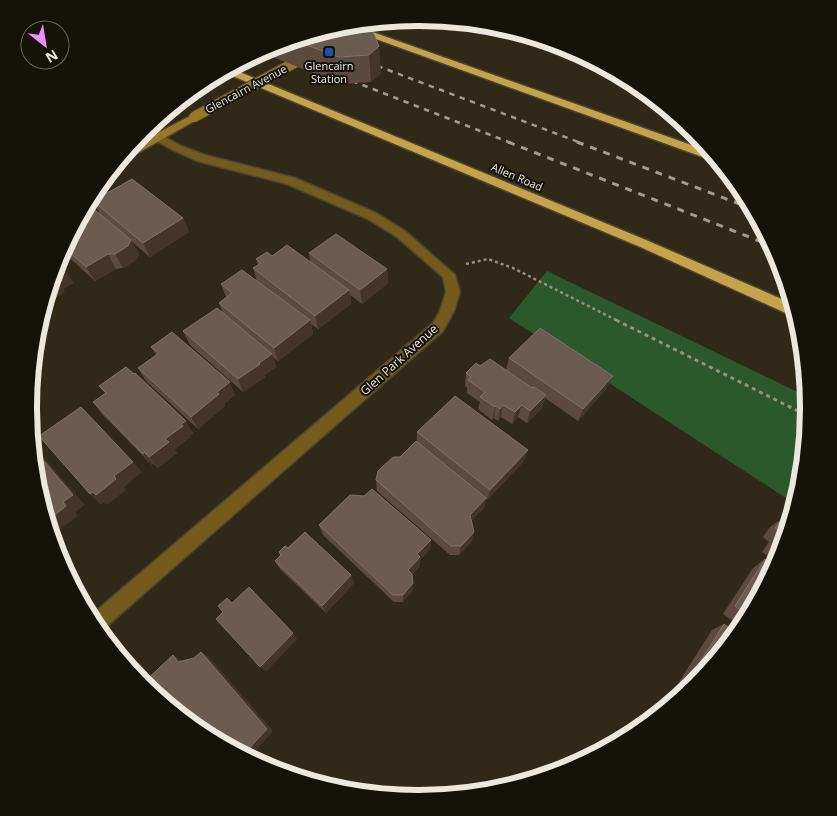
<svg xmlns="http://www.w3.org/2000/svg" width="837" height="816" font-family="'Open Sans',sans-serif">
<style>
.green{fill:#2b592c}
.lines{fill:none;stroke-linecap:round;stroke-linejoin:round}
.street-casing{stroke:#4a4434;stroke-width:3}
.secondary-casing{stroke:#4a4434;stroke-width:3}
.highway-casing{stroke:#4a4434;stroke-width:3}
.path-far1{stroke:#979183;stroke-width:2.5;stroke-dasharray:3 3;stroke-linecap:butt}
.path{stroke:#979183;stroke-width:3;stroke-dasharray:4 4;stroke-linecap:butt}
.street{fill:#745b1c;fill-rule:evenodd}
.secondary{fill:#977728;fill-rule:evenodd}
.highway{fill:#c6a24b;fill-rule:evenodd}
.rail-far1{stroke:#a19c8e;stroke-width:2.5;stroke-dasharray:5.5 5.5;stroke-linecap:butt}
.rail{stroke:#a19c8e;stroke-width:3;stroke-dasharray:7 7;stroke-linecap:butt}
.secondary-bridge-casing{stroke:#4a4434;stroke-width:12;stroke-linecap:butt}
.secondary-bridge{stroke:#977728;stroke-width:10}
.wall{fill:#5b4b3f}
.shaded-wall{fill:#433628}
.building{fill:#6b5c50;stroke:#7f7266}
.transit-dot{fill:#1a4fb4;stroke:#15120a;stroke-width:2}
.labels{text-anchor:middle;stroke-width:4;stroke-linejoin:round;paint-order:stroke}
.far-poi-label{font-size:11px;fill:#ede8dd;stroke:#15120a}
.far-street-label{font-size:11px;fill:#ede8dd;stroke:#15120a}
.street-label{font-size:12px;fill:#ede8dd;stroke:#15120a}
.rim{fill:none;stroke:#ede8dd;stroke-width:6}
</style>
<rect width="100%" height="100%" fill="#302918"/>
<path class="green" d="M547,271L808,397L809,408L801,484L795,504L509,318Z"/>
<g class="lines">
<defs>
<path id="street" d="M148,127L181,146L205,155L295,178L376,213L405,231L455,275L460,292L454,311L443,331L100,632L89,617L433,323L440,311L446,292L443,277L397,237L368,219L287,184L197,161L173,150L142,133Z"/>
<path id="secondary" d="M194,114L198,115L199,117L198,119L127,159H120L129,148Z"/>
<path id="highway" d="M350,24L711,152L718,160H711L340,26Z
M230,68L646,240L793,304L797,316L790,315L638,246L223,72Z"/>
</defs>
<use href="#street" class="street-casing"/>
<use href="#secondary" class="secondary-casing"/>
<use href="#highway" class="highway-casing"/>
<path class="path-far1" d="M466,264L488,259L513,268L618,321"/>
<path class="path" d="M616,320L808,416"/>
<use href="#street" class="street"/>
<use href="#secondary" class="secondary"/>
<use href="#highway" class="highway"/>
<path class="rail-far1" d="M367,62L581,143
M342,77L511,143"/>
<path class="rail" d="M508,142L772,246
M577,142L753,209"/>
<defs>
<path id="secondary-bridge" d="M345,36L370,22
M194,117L309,55"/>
</defs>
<use href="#secondary-bridge" class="secondary-bridge-casing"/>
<use href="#secondary-bridge" class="secondary-bridge"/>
</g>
<path class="wall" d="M354,24L381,73L371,82L341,84L260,52L269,47L343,25Z
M93,201L183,218L189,232L150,257L132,242L139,254L136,260L123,268L116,269L95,281L62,251L86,206L100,214Z
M309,253L387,269L388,283L362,304L350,295L351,304L318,329L311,324L313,334L278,361L273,357L276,367L264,375L265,377L243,392L190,345L183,331L223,314L219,303L226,297L221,284L257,281L253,268L258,265L256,259L272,256L310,262Z
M151,347L235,395L224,404L225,406L198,429L146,381L138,368L156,355Z
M509,358L607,388L578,421L545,398L542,408L527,423L518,417L512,424L501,417L498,421L494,418L492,420L478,409L480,402L467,393V388L465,386L466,373L480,366L506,370Z
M99,386L193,433L189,436L190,437L174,450L177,453L158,468L153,463L152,465L103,415L93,402L105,393Z
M417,432L524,461L487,500L486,499L484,508L471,521L472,541L459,555H450L377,491L376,480L417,442Z
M794,508L779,558L777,562L762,552L769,542L763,537L770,527L783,518L785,519L790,511Z
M319,525L431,540L430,549L420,560V566L412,574L413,590L403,602H394L323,535Z
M288,548L351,575L354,583L326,613L280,569L275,561L281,555L279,552Z
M765,559L775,566L741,627L723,614L753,568Z
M724,624L736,633L694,684L688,690L679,682L712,630Z
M677,698H678L659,713L666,701Z"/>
<path class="shaded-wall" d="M379,46L381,73L371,82L369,55Z
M183,218L189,232L150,257L143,243Z
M131,240L139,254L136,260L123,268L115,254Z
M108,254L116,269L95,281L86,267Z
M64,269L74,283L63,289L65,292L49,302L46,297L53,275Z
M387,269L388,283L362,304L360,290Z
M349,290L351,304L318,329L315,316Z
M310,320L313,334L278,361L274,348Z
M272,354L276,367L264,375L265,377L243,392L238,379Z
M613,376L607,388L578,421L583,409Z
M230,382L235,395L224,404L225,406L198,429L191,417L217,392Z
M546,395L542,408L527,423L530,411Z
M503,405L501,417L498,421L500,409Z
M522,405L518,417L512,424L515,412Z
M496,406L494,418L492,420L495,407Z
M186,421L193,433L189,436L190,437L174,450L177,453L158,468L149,457L165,439Z
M32,444L85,505L75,512L78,516L51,536L47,521L63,502L32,447Z
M528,450L524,461L487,500L490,490Z
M144,452L153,463L152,465L143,454Z
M133,462L142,472L124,487L126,490L107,505L104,502L101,505L90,494Z
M486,498L484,508L468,525L470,515Z
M474,532L472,541L459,555L461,546Z
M431,540L430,549L420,560V566L409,579L408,570L417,554Z
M351,575L354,583L326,613L322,606Z
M413,583V590L403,602V595Z
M293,633L297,639L266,672L260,667Z
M201,652L209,657L273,731L249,758L243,755Z
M173,655L182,661L178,662Z"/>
<path class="building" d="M354,24L372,30L379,46L369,55L339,57L293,40L343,25Z
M132,179L183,218L143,243L93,201Z
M89,205L131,240L128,246L115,254H108L86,267L64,247L86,206Z
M336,234L387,269L360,290L309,253Z
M287,245L349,290L315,316L253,268L261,263L256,259L267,252L272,256Z
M57,262L64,269L53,275Z
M242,270L310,320L274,348L219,303L232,293L221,284Z
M53,276L55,278L51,280Z
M217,308L272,354L259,363L260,364L238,379L183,331Z
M540,328L613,376L583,409L509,358Z
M172,332L230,382L217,392L219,394L191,417L138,368L159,353L151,347Z
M490,359L532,388L534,387L546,395L530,411L522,405L515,412L503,405L500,409L496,406L495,407L480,397L485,392L468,380L471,377L466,373L476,363L480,366Z
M126,367L134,374L135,373L186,421L181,424L183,426L165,439L169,442L149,457L144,452L143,454L93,402L106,393L99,386Z
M455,396L528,450L490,490L417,432Z
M81,407L133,462L114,476L116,479L96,495L93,492L90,494L39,436Z
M416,441L486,498L470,515L474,532L461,546H451L376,480L378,471L393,457H400Z
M32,447L73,495L63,502L66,506L47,521L35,484Z
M372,489L431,540L417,554L420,557L408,570L412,574L413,583L403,595H393L319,525L350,495L364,496Z
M783,518L789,522L791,520L782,548L775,543L782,533L775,528Z
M305,532L351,575L322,606L275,561L281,555L279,552L285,546L288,548Z
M765,559L775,566L748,616L735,606Z
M249,587L293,633L260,667L216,619L223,612L218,606L227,598L232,603Z
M724,624L736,633L696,683L690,678Z
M201,652L267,729L243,755L201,733L142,684L173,655L178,662L194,658Z"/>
<rect class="transit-dot" x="324" y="47" width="10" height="10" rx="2.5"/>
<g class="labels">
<g class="far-poi-label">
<text x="329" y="70">Glencairn<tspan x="329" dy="13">Station</tspan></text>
</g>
<g class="far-street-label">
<text transform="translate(246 89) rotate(-28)" y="4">Glencairn Avenue</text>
<text transform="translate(517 177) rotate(23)" y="4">Allen Road</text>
</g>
<g class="street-label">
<text transform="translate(399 360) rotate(-42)" y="4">Glen Park Avenue</text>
</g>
</g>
<path d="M0 0H837V816H0ZM418 26H419A381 381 0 0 1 800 407V409A381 381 0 0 1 419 790H418A381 381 0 0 1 37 409V407A381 381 0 0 1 418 26Z" fill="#15120a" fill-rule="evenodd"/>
<path class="rim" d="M418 26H419A381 381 0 0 1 800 407V409A381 381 0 0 1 419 790H418A381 381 0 0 1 37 409V407A381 381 0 0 1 418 26Z"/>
<g transform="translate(45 45) rotate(149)"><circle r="24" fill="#15120a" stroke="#6b685e"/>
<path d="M0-4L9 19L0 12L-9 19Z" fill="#eb8dfc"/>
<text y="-8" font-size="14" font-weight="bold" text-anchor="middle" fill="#ede8dd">N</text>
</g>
</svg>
